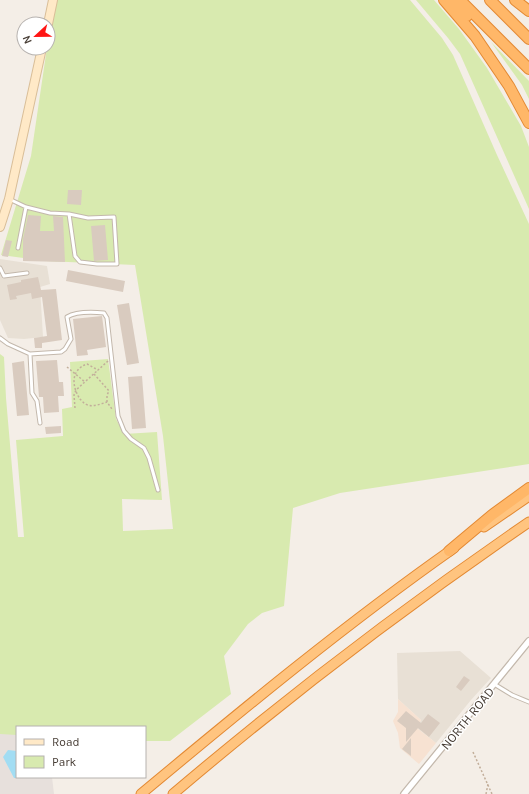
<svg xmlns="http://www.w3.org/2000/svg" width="529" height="794" font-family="Karla,sans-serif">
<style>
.residential{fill:#e8e0d5}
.commercial{fill:#f7e2d2}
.industrial{fill:#e7e0dc}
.green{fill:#d8eaaf}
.water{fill:#a2ddf3}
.building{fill:#d9cbbf}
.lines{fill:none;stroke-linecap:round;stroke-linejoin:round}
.service-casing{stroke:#c3b8ac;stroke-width:5}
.minor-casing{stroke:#c3b8ac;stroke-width:8}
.secondary-casing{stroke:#d9be98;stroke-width:10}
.trunk-casing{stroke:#e38933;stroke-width:11}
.motorway-casing{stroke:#e38933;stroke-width:12}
.path{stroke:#c2ae9a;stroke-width:1.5;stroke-dasharray:2 2;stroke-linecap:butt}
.service{stroke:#fff;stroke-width:3}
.minor{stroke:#fff;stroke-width:5.5}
.secondary{stroke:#ffe9c7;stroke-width:8}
.trunk{stroke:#ffc47f;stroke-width:9}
.motorway{stroke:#ffb768;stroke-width:10}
.labels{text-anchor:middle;stroke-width:3;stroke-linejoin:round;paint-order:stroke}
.street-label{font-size:13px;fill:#483e36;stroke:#fff}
</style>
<rect width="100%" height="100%" fill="#f4eee7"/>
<path class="residential" d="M0,259L47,266L50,284L40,287L43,337L24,339L8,338L0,320Z
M460,651L491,678L471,700L436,743L417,728L421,720L398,699L397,653Z"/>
<path class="commercial" d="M398,699L421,720L417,728L436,743L419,764L400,748L398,733L393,721L398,712Z"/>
<path class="industrial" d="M0,733L17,734V777H52L54,794H0Z"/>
<path class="green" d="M54,0H410L442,38L453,55L497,155L529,224V464L340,493L293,508L284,606L262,613L248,624L224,656L231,694L170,741H145V727H17V735L0,734V354L4,357L6,398L18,537H24L16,440L63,436L62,409L72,407L70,362L108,359L116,419L124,434L157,432L162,500L122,499L123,531L173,529L163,436L135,265L46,261L1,255L31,156Z
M416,0H434L459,29L487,68L521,126L529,147V209L460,54L448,38Z
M491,42L529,81V99L522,85Z"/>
<path class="water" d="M8,750L17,751V777L25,778H14L3,757Z"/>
<path class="building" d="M68,190H82L81,205L67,204Z
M28,215L41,216L40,231H54L53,216L63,217L65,262L23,261V239Z
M105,225L108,260L94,261L91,226Z
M6,240L12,241L8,257L2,256Z
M68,270L125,281L123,292L66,281Z
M38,277L41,290L56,289L62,340L42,343V348H35L34,338L47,336L42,297L32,299L31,293L16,296L17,299L10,300L7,285L21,282V280Z
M129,303L139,363L127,365L117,305Z
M102,316L106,347L87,350L88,355L77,356L73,319Z
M57,360L59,382H63L64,396H58L59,412L44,413L43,397H39L36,361Z
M24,361L29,415L17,416L12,363Z
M142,376L146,428L132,429L128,377Z
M61,426V433L46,434L45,427Z
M464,676L470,680L461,691L456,687Z
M406,711L421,723L428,714L440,723L429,737L418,728L406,742V728L397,721Z
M411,738V756L402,749Z"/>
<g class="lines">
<defs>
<path id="service" d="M9,199L26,207L50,213L69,214L88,218L114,217L117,264H97L80,262L75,256L69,214
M18,248L26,207
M0,268L4,276L27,273
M0,338L8,344L30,354L61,352L65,349L71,339L67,317C77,311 93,312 104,313L107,318L118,416L124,431L131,439L144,448L149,458L158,490
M30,354L32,393L37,401L40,423
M494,684L512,695L529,702"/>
<path id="minor" d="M404,794L529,641"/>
<path id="secondary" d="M48,24L53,0
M0,227L9,199L42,48"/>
<path id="trunk" d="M484,527L529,496
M141,794C243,709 346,624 454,548
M173,794C287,697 405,607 529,522"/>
<path id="motorway" d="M444,0L475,36L509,86L529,123
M455,0L467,16
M490,0L529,39
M515,0L529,11
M464,4L529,69
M449,551L492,515L529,488"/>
</defs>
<use href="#service" class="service-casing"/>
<use href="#minor" class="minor-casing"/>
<use href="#secondary" class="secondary-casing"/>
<use href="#trunk" class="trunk-casing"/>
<use href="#motorway" class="motorway-casing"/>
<path class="path" d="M18,40L24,41
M108,361L98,370L87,364C70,370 72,387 80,399C82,401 84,404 88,405C93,407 101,404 107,402L112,409
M67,367L85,382
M94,374L110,392
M107,402V395L109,391
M75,408L74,395L76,390L98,370
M473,752L492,794
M486,794L488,784"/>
<use href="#service" class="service"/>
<use href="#minor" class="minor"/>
<use href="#secondary" class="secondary"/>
<use href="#trunk" class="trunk"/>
<use href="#motorway" class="motorway"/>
</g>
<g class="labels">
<g class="street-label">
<text transform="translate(467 718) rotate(-51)" y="5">NORTH ROAD</text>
</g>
</g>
<rect x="16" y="726" width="130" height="52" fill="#ffffff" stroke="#b6b2af"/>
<rect x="24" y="739" width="20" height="6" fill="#ffe9c7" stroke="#b6b2af"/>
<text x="52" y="746" font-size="12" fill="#483e36">Road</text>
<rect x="24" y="756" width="20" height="12" fill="#d8eaaf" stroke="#b6b2af"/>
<text x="52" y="766" font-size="12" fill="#483e36">Park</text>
<g transform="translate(36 36) rotate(248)"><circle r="19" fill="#ffffff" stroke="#b6b2af"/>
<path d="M0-3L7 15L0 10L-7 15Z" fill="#ff1514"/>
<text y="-6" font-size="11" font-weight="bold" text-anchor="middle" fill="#483e36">N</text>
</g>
</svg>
